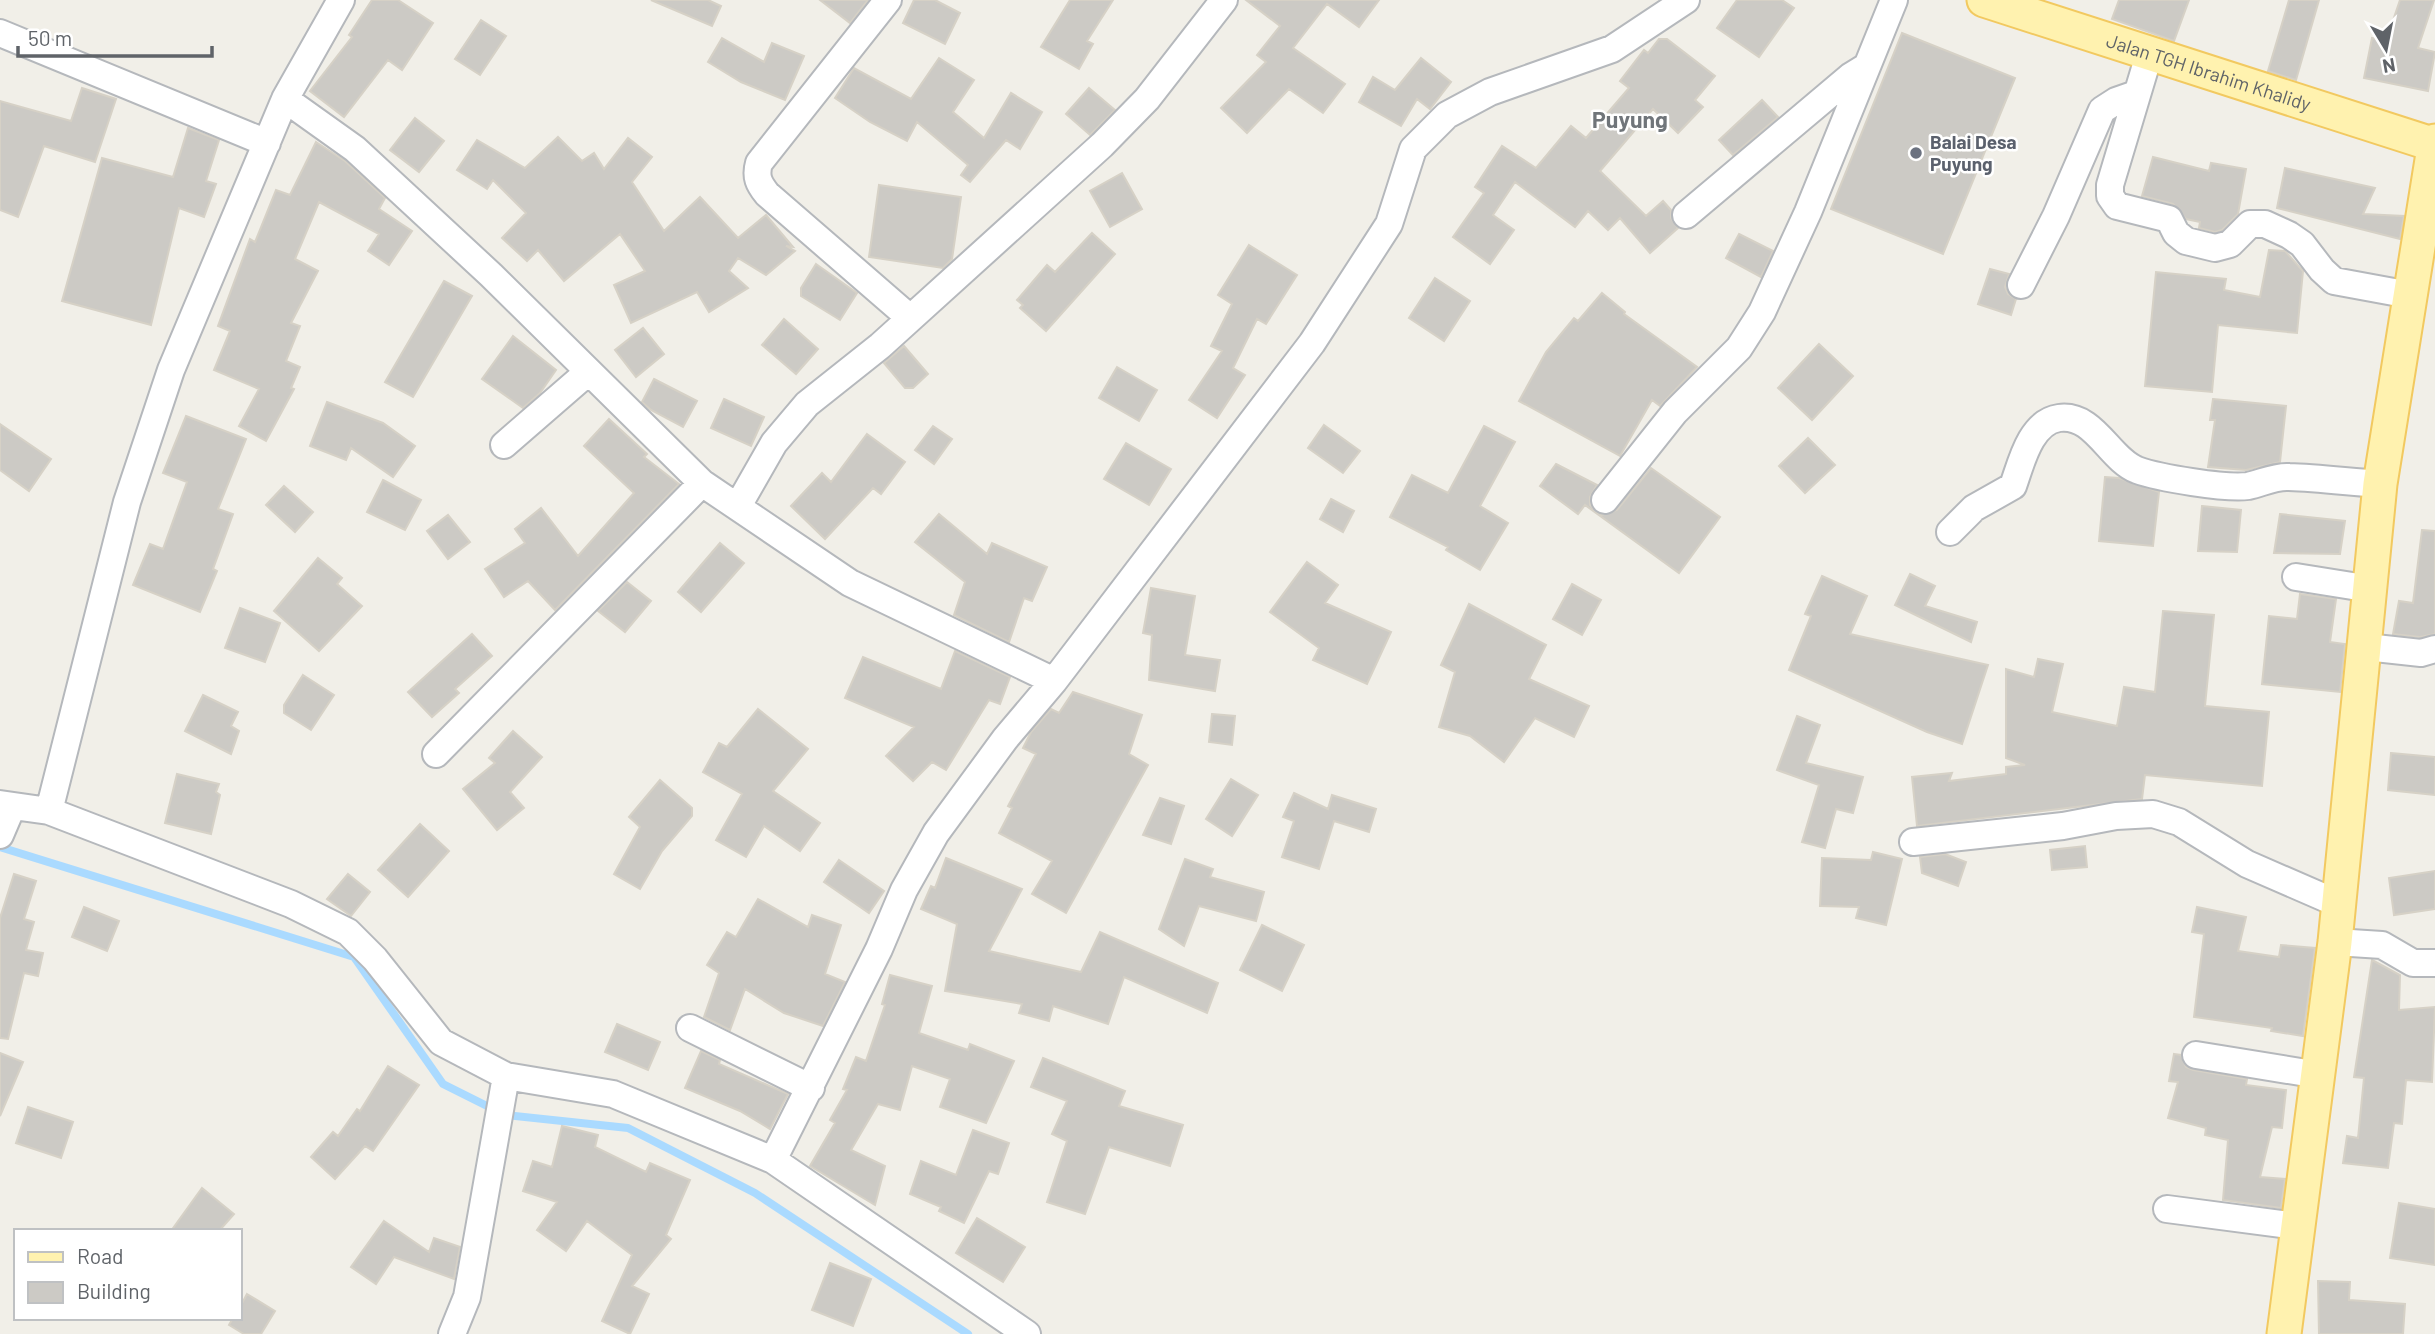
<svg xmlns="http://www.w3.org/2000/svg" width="2435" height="1334" font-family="Barlow,sans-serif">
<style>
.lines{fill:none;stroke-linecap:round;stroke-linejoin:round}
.stream{stroke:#aadaff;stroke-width:8}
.building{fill:#cccac5;stroke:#d6d1c6;stroke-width:2}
.minor-casing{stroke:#b5b8bc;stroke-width:30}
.major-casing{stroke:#f2c960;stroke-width:37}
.minor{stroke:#fff;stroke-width:26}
.major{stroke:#fff2af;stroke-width:33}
.worship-dot{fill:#6b7280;stroke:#fff;stroke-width:2.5}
.labels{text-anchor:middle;stroke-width:5;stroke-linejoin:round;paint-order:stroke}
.street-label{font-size:19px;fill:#5f6368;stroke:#fff}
.worship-label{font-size:19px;font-weight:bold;fill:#5b616d;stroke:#fff;text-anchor:start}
.quarter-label{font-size:23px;font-weight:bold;fill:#70757a;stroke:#fff}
</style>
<rect width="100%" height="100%" fill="#f1efe8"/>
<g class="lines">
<path class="stream" d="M0,847L354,957L443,1084L505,1115L628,1128L755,1193L968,1334"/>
</g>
<path class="building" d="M372,0H398L433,23L402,70L388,60L344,117L310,91L352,37L349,35Z
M651,0H708L721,6L712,26Z
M820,0H868L850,23Z
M914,0H935L960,13L945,44L903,23Z
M1070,0H1113L1087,41L1093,44L1079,69L1041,47Z
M1246,0H1379L1359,27L1327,4L1293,48L1345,84L1323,113L1289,89L1247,133L1221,108L1266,62L1257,55L1280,26Z
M1737,0H1782L1794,8L1759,57L1717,28Z
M2119,0H2189L2174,41L2112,19Z
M2289,0H2319L2296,80L2268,71Z
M2400,0H2434L2418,48L2435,52L2428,91L2364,78L2372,38L2386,41Z
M481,20L506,36L480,75L455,59Z
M1902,33L2015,78L1943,254L1831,209Z
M722,38L764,62L772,43L804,56L785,100L741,82L708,62Z
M1659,39H1667L1715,76L1695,100L1703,107L1678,133L1653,109L1600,171L1646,216L1663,201L1671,210V218L1678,228L1650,253L1620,218L1608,230L1588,211L1575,227L1515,182L1493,215L1514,230L1490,264L1453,237L1484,193L1475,187L1502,146L1536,168L1571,126L1586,138L1629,88L1620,81L1644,50L1648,53Z
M939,58L974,80L953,112L984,138L1011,93L1042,112L1020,149L1006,140L970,182L961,175L968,165L917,122L907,141L870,122L835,98L854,68L911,99Z
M1421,58L1451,82L1430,109L1417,99L1401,126L1359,102L1373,77L1395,90Z
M82,88L116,99L95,162L44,146L18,217L0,210V101L71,121Z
M1089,88L1115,110L1090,135L1066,114Z
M1762,100L1778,117L1733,155L1719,140Z
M415,118L444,141L419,172L390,150Z
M188,128L219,140L206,181L216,184L204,217L179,208L151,325L62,301L102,158L173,177Z
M558,137L582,161L594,153L604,169L628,138L652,157L632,182L664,231L700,197L738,238L766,215L793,247L786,246L795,251L766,275L738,258L729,271L748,288L709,312L697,292L631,323L614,285L645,271L620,234L564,281L538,250L527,261L502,238L526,213L493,180L487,189L457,170L477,140L525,168Z
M316,142L345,161L385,198L379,209L412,231L389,265L368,251L379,234L319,202L295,259L318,271L291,323L300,326L286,361L300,367L291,388L294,389L266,441L239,426L259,389L214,370L230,331L218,326L250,239L255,242L276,190L290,195Z
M2153,157L2209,171L2211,163L2246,169L2238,214L2222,230L2215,232L2199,228L2200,222L2186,219L2173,204L2142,196Z
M2285,168L2375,188L2363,214L2404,216L2400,239L2277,208Z
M1122,173L1142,209L1110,227L1090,191Z
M879,185L961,197L952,259L943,268L869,257Z
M1092,233L1115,254L1046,331L1020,308L1023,305L1017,300L1047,265L1055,272Z
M1739,234L1773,251L1761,277L1726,258Z
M1249,245L1297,275L1266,324L1257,319L1233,368L1245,375L1217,418L1189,400L1222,351L1211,346L1232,304L1218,295Z
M2269,250L2285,251L2303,271L2297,333L2218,325L2212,392L2145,386L2156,272L2226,279L2224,290L2260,297Z
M816,264L857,293L840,320L801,296V288Z
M1990,269L2009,274L2005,287L2008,294L2016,299L2011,315L1978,304Z
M1435,278L1470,301L1444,341L1409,318Z
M444,281L472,296L413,397L385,382Z
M1602,293L1625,312L1624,314L1697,367L1660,406L1652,400L1620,456L1519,401L1546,352L1574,318L1578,321Z
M784,319L818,349L796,374L762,345Z
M643,328L664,354L636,377L615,350Z
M513,336L556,370L540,393L523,408L482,379Z
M1819,344L1853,376L1812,420L1778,388Z
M904,346L928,374L913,388H905L884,363Z
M1117,367L1157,390L1139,421L1099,398Z
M654,379L697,401L683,427L651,410L642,402Z
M724,399L764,417L751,446L711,428Z
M2213,399L2286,406L2280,462L2246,470L2208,467L2215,420H2210Z
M327,402L383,423L415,446L393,477L351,448L346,460L310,446Z
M186,416L246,439L218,509L233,514L213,569L217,571L200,612L133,585L150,544L163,549L187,482L163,473Z
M609,419L647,454L644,457L679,484L555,610L528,581L504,597L485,569L525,543L515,529L541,508L578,556L634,493L584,446Z
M0,424L51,459L29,491L0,470Z
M1324,425L1360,451L1343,473L1308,448Z
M933,426L952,439L934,464L915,450Z
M1484,426L1515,442L1480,506L1508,523L1480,570L1446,550L1448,547L1390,517L1412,475L1448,493Z
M867,434L905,462L881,494L873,488L825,539L791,506L822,473L831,482Z
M1808,438L1835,465L1805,493L1779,466Z
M1126,443L1171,469L1149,505L1104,479Z
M1556,464L1597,485L1590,497V505L1602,515L1617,510L1651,468L1720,517L1679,573L1585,505L1578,514L1540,486Z
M2105,477L2119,478L2159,492L2153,546L2099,541Z
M383,480L421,500L405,530L367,512Z
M284,486L313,512L295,532L266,505Z
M1331,499L1354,511L1343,532L1320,519Z
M2202,506L2241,510L2237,552L2198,551Z
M939,514L987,554L992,543L1047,567L1032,601L1024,598L1009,642L954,615L965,582L915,542Z
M2280,514L2345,521L2340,554L2274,553Z
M448,515L470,542L448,559L427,531Z
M2422,530L2435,531V634L2420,637L2393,634L2399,601L2413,603Z
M720,543L744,563L701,612L678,592Z
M318,558L342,578L337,584L362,606L319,651L274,611Z
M1307,562L1338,585L1325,603L1391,632L1367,684L1313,660L1319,648L1270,612Z
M1910,574L1935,586L1925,606L1977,622L1971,642L1895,605Z
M1822,576L1867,596L1850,634L1988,665L1962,744L1927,732L1789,670L1811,616L1805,614Z
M627,582L651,601L625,632L598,611Z
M1572,584L1601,600L1582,635L1553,619Z
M1151,588L1195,596L1185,655L1220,660L1215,691L1149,680L1152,635L1143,633Z
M2300,594L2336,599L2330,642L2345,644L2340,692L2262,684L2269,616L2297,619Z
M1469,604L1546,645L1529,679L1589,706L1574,737L1535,718L1504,762L1470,736L1439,727L1455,672L1441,665Z
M240,608L280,623L265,662L225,648Z
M2163,611L2214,615L2205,706L2269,712L2262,786L2145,775L2142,799L1917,826L1912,777L1952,773L1949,781L2006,774V767L2025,765L2006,758V669L2034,677L2038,659L2063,664L2052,712L2117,726L2124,687L2155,692Z
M472,634L492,656L455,689L459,693L432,717L408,692Z
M955,651L1010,677L1000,704L989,700L946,770L932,762L913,781L886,756L914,727L845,698L863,657L941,689Z
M303,675L334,695L311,730L284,713V705Z
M1073,692L1142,715L1129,754L1148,765L1066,913L1032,894L1052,861L999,833L1012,808L1008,806L1036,754L1023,748L1031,732L1051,709L1059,713Z
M203,695L238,712L231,726L239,731L231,754L185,731Z
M758,709L808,749L773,791L820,823L800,851L764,826L746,857L716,840L742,794L703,772L719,743L727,747Z
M1212,714L1235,716L1232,745L1209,742Z
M1797,716L1820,725L1806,763L1863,777L1853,813L1836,809L1825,848L1802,842L1819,785L1777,770Z
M513,731L542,757L510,792L524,808L497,830L463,789L495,763L489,758Z
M2391,753L2435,757V795L2388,790Z
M177,774L219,784L216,792L220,795L211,834L165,823Z
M1231,779L1258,795L1232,836L1206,819Z
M660,780L692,808V816L662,851L640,889L614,874L640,827L629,817Z
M1294,793L1328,809L1332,795L1376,809L1369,832L1334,821L1319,869L1282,857L1294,821L1283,817Z
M1160,798L1184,806L1171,844L1143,835Z
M420,824L449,851L408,897L378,870Z
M2085,846L2087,867L2052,870L2050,850Z
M1873,852L1902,859L1886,925L1856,918L1859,907L1820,906L1822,858L1871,860Z
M1945,854L1966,862L1958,886L1922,873L1920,857Z
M946,858L1022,889L989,951L1081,972L1100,932L1218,983L1207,1013L1124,977L1108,1024L1053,1006L1049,1021L1019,1013L1022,1004L945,991L957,924L921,909L931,886L935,888Z
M1185,859L1213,869L1210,877L1264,892L1256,921L1199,906L1184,946L1159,929Z
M839,860L884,891L869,913L824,882Z
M2435,871V909L2394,915L2389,878Z
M14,874L36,881L24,919L34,922L26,950L43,953L38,976L24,973L8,1039L0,1038V918Z
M348,874L370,892L351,916L327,899Z
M758,899L808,927L812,915L841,925L825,974L845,982L823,1026L784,1013L745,989L730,1030L704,1017L719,973L707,965L727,932L736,937Z
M84,907L119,921L107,951L72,937Z
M2197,907L2246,917L2238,951L2279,957L2281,945L2315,948L2303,1036L2271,1031L2272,1028L2194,1017L2204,934L2192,932Z
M1262,925L1304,945L1282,991L1240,970Z
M2372,960L2400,975L2399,1010L2435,1007L2432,1082L2406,1080L2402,1124L2394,1123L2388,1168L2343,1163L2347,1136L2358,1138L2364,1078L2354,1077Z
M890,975L932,986L919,1033L968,1050L970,1044L1014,1061L986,1123L940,1107L950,1079L912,1066L900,1110L878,1104L851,1150L885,1166L875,1205L810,1166L835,1123L830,1120L847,1090L843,1089L856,1057L866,1061L885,1005L882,1004Z
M617,1024L660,1042L648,1070L605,1052Z
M701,1051L720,1060L719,1064L788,1094L770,1129L740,1111L685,1088Z
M0,1053L23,1062L0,1116Z
M2174,1054L2181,1055L2186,1067L2193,1070L2247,1079L2246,1085L2286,1090L2282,1128L2272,1127L2260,1177L2285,1179L2281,1208L2223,1200L2228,1140L2205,1135L2206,1128L2168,1118L2178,1082L2169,1081Z
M1043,1058L1125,1091L1119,1106L1183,1125L1170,1166L1109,1147L1085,1214L1047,1202L1067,1141L1052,1134L1067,1101L1031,1087Z
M388,1066L419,1085L373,1151L365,1146L335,1179L311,1157L333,1132L338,1136L357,1109L360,1111Z
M28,1107L73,1122L61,1158L16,1143Z
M562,1126L598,1135L595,1147L646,1172L650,1163L690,1180L666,1235L671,1239L632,1286L649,1294L630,1334L602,1321L632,1255L587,1221L566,1251L537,1230L557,1202L523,1191L533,1161L552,1167Z
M973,1130L1009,1143L998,1174L989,1171L964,1223L939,1211L941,1207L910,1194L921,1161L956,1175Z
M202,1188L234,1214L219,1231H171Z
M2399,1203L2435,1209V1265L2390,1258Z
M977,1218L1025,1247L1003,1282L956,1253Z
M384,1221L429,1252L434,1238L460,1247L454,1279L394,1257L376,1284L351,1267Z
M830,1263L871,1279L853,1326L812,1310Z
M2318,1281L2350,1282L2349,1300L2405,1304L2403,1334H2319Z
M247,1294L275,1311L261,1334H244L229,1325L233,1318H240V1307Z"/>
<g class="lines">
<defs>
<path id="minor" d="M341,0L285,99L171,370L127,502L49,811L291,904L348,932L375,959L441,1042L506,1076L467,1297L452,1334
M888,0L759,163C755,177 759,184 767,194L910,318
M0,33L267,143
M2149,55L2110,185V196L2117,206L2169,219L2176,233L2186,241L2215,248L2230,244L2250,224H2265L2289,235L2302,244L2322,270L2334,281L2410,295
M285,99L355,149L491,275L702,483L850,583L1054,681
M1686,215L1851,76L1864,68
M2021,285L2056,216L2102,110L2116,101L2136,94
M504,445L587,373
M1605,500L1675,412L1739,348L1762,312L1808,212L1894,0
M738,506L774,443L807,404L880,346L1102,145L1147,99L1224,0
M1950,532L1974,508L2013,486C2021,464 2030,422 2059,418C2094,413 2109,459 2137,470C2159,478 2226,489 2248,486C2262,483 2275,476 2289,477C2319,478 2350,482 2380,484
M2296,577L2371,589
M2366,647L2421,653L2435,649
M436,754L702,483
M0,804L49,811
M0,835L12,807
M1913,842L2063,826L2116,816L2153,814L2179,822L2247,864L2339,904
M2335,942L2382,945L2413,963H2435
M690,1028L811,1088
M2196,1055L2319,1075
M506,1076L613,1094L773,1160L1027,1334
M773,1160L879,949L904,890L936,833L1005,739L1054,681L1312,343L1389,224L1413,149L1447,115L1490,92L1612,49L1686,0
M2167,1209L2296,1226"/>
<g id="major">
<path id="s1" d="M1984,0L2435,145"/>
<path d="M2284,1334L2335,942L2380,484L2435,141"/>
</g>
</defs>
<use href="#minor" class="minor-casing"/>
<use href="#major" class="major-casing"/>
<use href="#minor" class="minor"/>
<use href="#major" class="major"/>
</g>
<circle class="worship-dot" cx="1916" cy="153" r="7"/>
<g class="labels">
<g class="street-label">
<text dy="7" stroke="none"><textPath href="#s1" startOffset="236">Jalan TGH Ibrahim Khalidy</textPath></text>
</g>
<g class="worship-label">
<text x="1930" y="149">Balai Desa<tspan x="1930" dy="22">Puyung</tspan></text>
</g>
<g class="quarter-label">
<text x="1630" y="128">Puyung</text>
</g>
</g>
<rect x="14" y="1229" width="228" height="91" fill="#ffffff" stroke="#bfc1c3" stroke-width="2"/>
<rect x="28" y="1252" width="35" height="10" fill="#fff2af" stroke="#bfc1c3" stroke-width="2"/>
<text x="77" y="1264" font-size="21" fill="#5f6368">Road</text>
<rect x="28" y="1282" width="35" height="21" fill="#cccac5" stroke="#bfc1c3" stroke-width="2"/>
<text x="77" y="1299" font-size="21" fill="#5f6368">Building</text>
<g transform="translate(2386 49) rotate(170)" stroke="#ffffff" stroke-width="5" paint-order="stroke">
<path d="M0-5L12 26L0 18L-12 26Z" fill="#5f6368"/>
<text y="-10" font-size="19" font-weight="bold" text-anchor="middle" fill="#5f6368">N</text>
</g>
<path d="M18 46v10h194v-10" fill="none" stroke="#5f6368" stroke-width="3.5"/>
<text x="28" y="46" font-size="21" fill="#5f6368" stroke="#ffffff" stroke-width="5" paint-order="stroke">50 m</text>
</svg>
